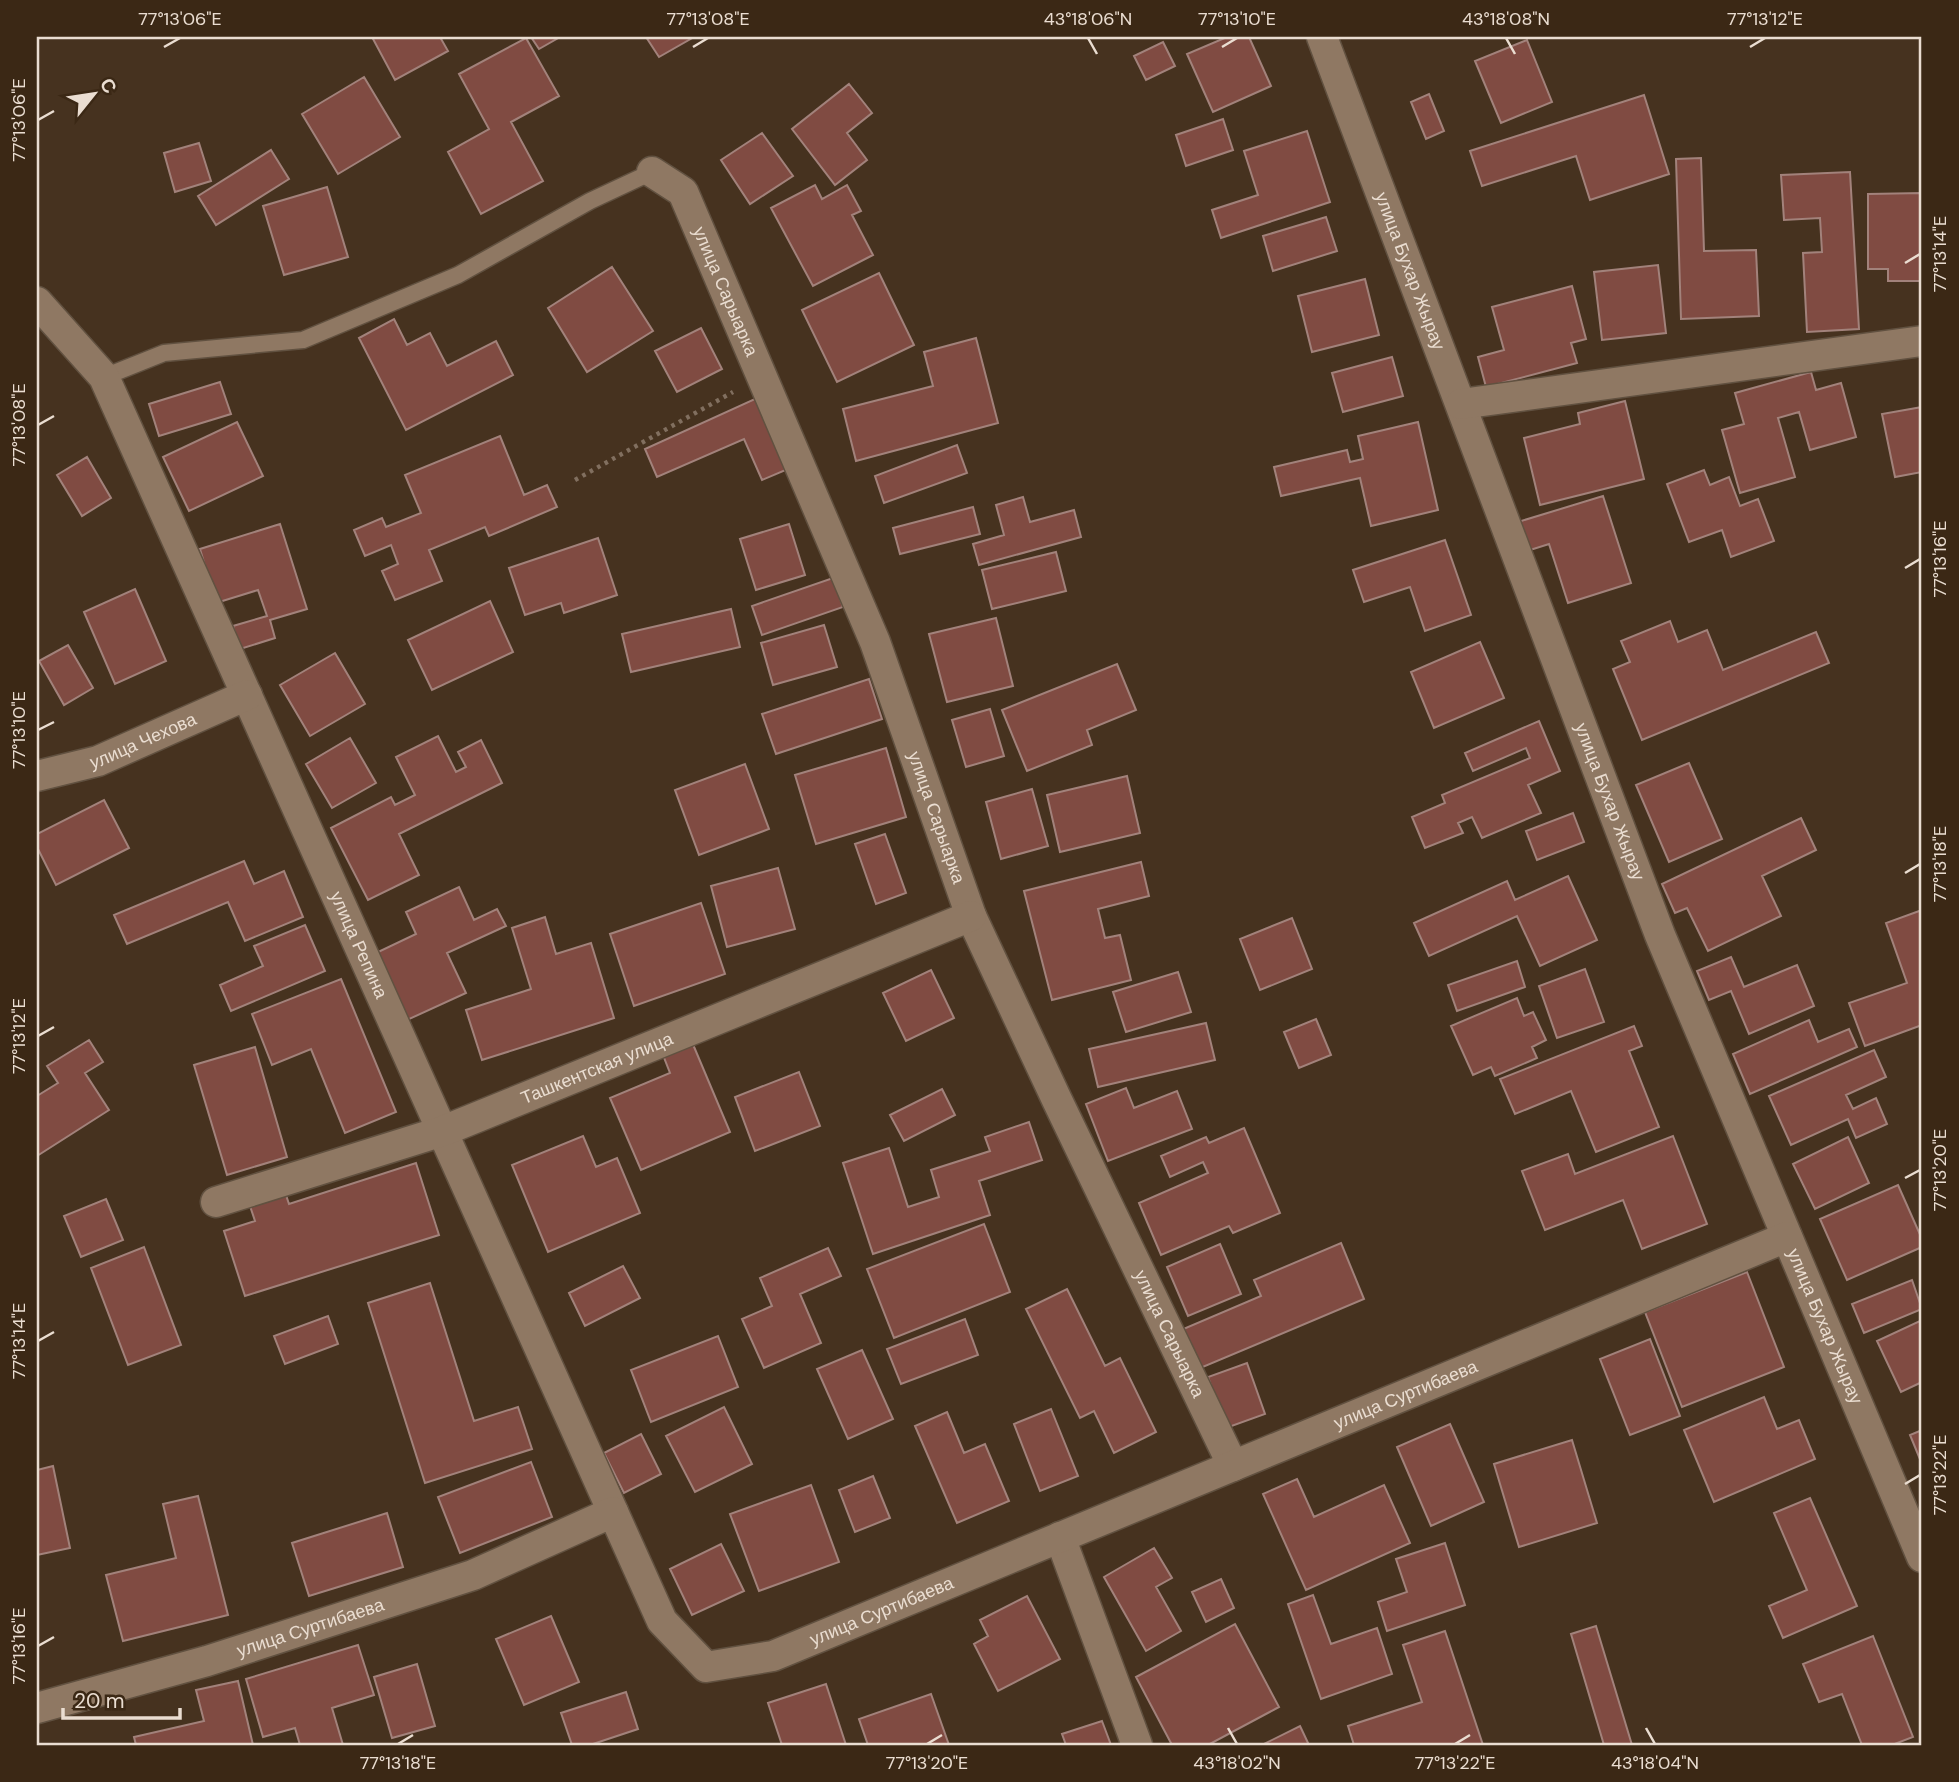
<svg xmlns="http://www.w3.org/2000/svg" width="1959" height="1782" font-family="'DM Sans',sans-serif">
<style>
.building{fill:#804b42;stroke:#a2827b;stroke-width:2}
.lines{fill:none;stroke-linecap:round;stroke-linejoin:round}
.service-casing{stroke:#615140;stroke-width:19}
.minor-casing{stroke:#615140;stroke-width:33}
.path{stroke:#816f5f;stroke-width:4.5;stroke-dasharray:3.5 5;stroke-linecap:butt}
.service{stroke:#8f7863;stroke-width:16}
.minor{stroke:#8f7863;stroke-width:30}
.ticks{fill:none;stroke:#eaddd1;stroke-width:2.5}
.labels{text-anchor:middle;stroke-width:5;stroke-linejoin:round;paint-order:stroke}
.street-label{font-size:18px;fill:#eaddd1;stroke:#3b2815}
.neatline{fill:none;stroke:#eaddd1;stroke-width:2.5}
.ticks-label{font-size:18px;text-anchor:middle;fill:#eaddd1}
</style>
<rect width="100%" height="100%" fill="#46321f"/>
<path class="building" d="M372,37H440L448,51L395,80Z
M531,37H560L539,49Z
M646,37H694L659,57Z
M1227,37H1249L1271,86L1213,112L1187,54Z
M526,38L559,96L511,122L543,181L481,214L448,152L489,129L459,74Z
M1527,40L1552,102L1501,123L1475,61Z
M1163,42L1175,66L1146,80L1134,56Z
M364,77L400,137L338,174L302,114Z
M849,84L872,113L847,133L867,160L835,185L792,129Z
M1429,94L1444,131L1426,139L1411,102Z
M1644,95L1669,174L1590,200L1576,156L1482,186L1470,151Z
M1223,119L1233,150L1186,166L1176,135Z
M1307,131L1330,202L1221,238L1212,210L1258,195L1244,151Z
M762,133L793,176L750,204L721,160Z
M199,143L211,181L175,192L164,153Z
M271,150L289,179L216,225L198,196Z
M1701,158L1704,251L1756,250L1759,316L1681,319L1676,159Z
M1850,172L1859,329L1807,332L1803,253L1822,252L1820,218L1784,220L1781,175Z
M815,185L822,199L847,185L861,211L852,215L873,255L813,286L771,208Z
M327,187L348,257L284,275L263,206Z
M1922,193V281H1888V269H1868V194Z
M1326,217L1337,251L1273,271L1263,236Z
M1658,265L1666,333L1602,340L1594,272Z
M612,267L653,331L587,372L548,308Z
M879,273L914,345L837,382L802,310Z
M1365,279L1379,335L1312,352L1298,296Z
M1572,286L1586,339L1571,343L1577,363L1486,387L1478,357L1504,350L1492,307Z
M394,319L407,345L430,333L447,366L496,341L513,375L406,430L359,338Z
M701,328L722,369L677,392L655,351Z
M976,338L998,423L856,461L843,409L933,386L924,352Z
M1392,357L1403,396L1343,412L1332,373Z
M1811,372L1816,390L1841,383L1856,437L1810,450L1799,412L1778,418L1795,477L1740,493L1722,430L1744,424L1735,393Z
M220,382L231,414L159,436L149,404Z
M757,398L788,469L762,480L744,439L657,477L645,449Z
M1625,401L1644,479L1540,505L1524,438L1580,424L1578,413Z
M1922,407V472L1895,477L1882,414Z
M237,422L263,476L189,511L163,457Z
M1418,422L1438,510L1371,526L1360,478L1281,496L1274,467L1347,450L1350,462L1363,459L1358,436Z
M500,436L524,495L547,485L557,507L489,536L485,527L429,550L442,581L395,600L382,571L398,564L391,545L365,556L354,530L382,518L386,527L421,513L405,475Z
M957,445L967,473L884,503L875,476Z
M87,457L111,498L82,516L57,475Z
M1704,470L1710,485L1729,477L1740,506L1758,499L1774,541L1731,557L1722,530L1689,542L1667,484Z
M1603,496L1631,583L1568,603L1549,544L1527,551L1518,522Z
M1023,497L1030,522L1074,510L1081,537L979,565L973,544L1004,535L996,505Z
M973,507L980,534L900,554L893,528Z
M280,524L307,609L270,620L275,638L240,649L233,626L267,616L258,590L216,603L200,549Z
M789,524L805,575L756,590L740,539Z
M598,538L617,595L564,613L561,603L525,615L509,568Z
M1445,540L1471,615L1425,631L1410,587L1364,602L1353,570Z
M1056,552L1066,591L992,609L982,570Z
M833,578L843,607L762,635L752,606Z
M135,589L166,661L115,684L84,612Z
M490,601L513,652L432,690L408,640Z
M731,609L740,647L631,672L622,634Z
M996,618L1013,686L947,702L929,634Z
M1670,621L1678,642L1707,630L1723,670L1816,632L1829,663L1642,740L1613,669L1630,662L1621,641Z
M824,625L837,667L773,685L761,643Z
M1480,642L1504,698L1434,728L1411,672Z
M68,645L93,688L64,705L39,661Z
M335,653L365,704L310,736L280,685Z
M1117,664L1136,710L1087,730L1092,745L1027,771L1002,710Z
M869,679L882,719L776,754L762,714Z
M990,709L1004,756L966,767L952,720Z
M1539,721L1560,771L1528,785L1541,813L1482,838L1472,817L1458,823L1463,833L1425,848L1412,817L1445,803L1442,795L1530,758L1526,748L1473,771L1465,753Z
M438,736L456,772L466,767L458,752L481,740L502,783L399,834L419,875L368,900L331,828L391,797L395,805L415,795L396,757Z
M350,738L376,783L332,808L306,764Z
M886,748L906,817L816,844L795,775Z
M1689,763L1722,839L1669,862L1636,785Z
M745,764L769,829L699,855L675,790Z
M1127,776L1140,833L1060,852L1047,795Z
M1032,789L1048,846L1001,859L986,802Z
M104,800L129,848L56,885L37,847V834Z
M1573,813L1584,842L1537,860L1526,831Z
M1801,818L1816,850L1762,876L1781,916L1708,951L1687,908L1675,913L1662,884Z
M885,834L906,893L876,904L855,844Z
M244,861L254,884L284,871L303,917L245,941L228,902L127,944L114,915Z
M1141,862L1149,896L1098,909L1105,938L1120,935L1131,980L1052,1000L1024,891Z
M778,868L795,929L727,947L711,886Z
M1568,876L1597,940L1540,966L1517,916L1429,956L1414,923L1507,881L1515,900Z
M459,887L474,920L497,909L506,926L447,953L466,993L407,1020L376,953L416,934L406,912Z
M701,903L725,974L634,1006L610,934Z
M1922,910V1025L1865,1046L1849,1003L1907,983L1886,923Z
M545,917L556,954L591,943L614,1018L482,1060L466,1010L531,989L512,928Z
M1292,918L1312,969L1260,990L1240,939Z
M305,925L325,971L231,1011L220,985L263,966L254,946Z
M1731,957L1744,987L1797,965L1814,1006L1749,1034L1731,991L1709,1000L1697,971Z
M1517,961L1525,987L1457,1011L1448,985Z
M1585,969L1604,1022L1557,1038L1539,986Z
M931,970L954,1018L906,1041L883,993Z
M1178,972L1191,1012L1126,1032L1113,992Z
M341,979L396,1112L345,1133L311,1049L272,1065L252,1014Z
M1517,998L1524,1016L1533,1012L1546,1040L1532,1047L1537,1058L1495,1076L1491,1067L1473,1075L1451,1026Z
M1316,1019L1331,1055L1299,1068L1284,1032Z
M1809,1020L1818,1042L1849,1029L1857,1047L1750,1094L1733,1054Z
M1206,1023L1215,1060L1098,1087L1089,1049Z
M1634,1026L1642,1046L1629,1051L1659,1127L1596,1152L1571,1091L1515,1114L1500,1079Z
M89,1040L103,1062L85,1073L109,1110L37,1156V1096L58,1083L47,1066Z
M692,1042L730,1132L641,1170L610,1098L670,1073L663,1055Z
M255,1047L287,1157L227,1175L194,1065Z
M1874,1050L1886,1077L1846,1095L1853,1109L1876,1098L1887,1124L1856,1138L1848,1119L1791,1145L1769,1096Z
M799,1072L820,1126L755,1151L735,1097Z
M1126,1088L1134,1108L1177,1091L1192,1129L1108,1161L1086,1104Z
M942,1089L955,1115L904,1141L890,1115Z
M1029,1122L1042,1160L979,1181L990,1215L873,1254L843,1163L889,1148L908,1207L939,1197L931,1170L990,1151L985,1137Z
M1244,1128L1280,1213L1233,1233L1229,1226L1161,1255L1139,1203L1208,1173L1203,1162L1170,1177L1161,1156L1206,1137L1209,1143Z
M583,1136L596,1167L617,1158L640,1213L548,1252L512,1165Z
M1673,1136L1707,1224L1642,1249L1623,1200L1545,1230L1522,1171L1568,1154L1575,1174Z
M1848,1137L1869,1183L1815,1209L1793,1164Z
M416,1163L439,1235L245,1296L224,1231L255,1221L249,1203L285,1192L289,1204Z
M1898,1185L1922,1239V1247L1847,1280L1820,1219Z
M106,1199L123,1240L81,1257L64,1216Z
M984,1224L1010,1292L894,1338L867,1269Z
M1341,1243L1364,1299L1198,1369L1181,1330L1261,1296L1254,1280Z
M1220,1244L1241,1294L1188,1316L1167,1267Z
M144,1247L181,1345L128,1365L91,1268Z
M828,1248L841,1276L800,1294L821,1343L764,1368L742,1319L772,1306L760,1278Z
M623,1266L640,1298L585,1326L569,1293Z
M1747,1272L1784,1367L1682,1407L1645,1312Z
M1912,1280L1922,1309L1864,1333L1852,1304Z
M430,1283L474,1421L518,1407L532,1449L425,1483L368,1303Z
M1067,1289L1105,1366L1120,1358L1156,1432L1114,1453L1094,1411L1080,1418L1026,1309Z
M328,1316L338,1344L285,1364L274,1336Z
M965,1319L978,1355L901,1384L887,1349Z
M1922,1320V1382L1901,1392L1877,1341Z
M718,1336L738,1387L651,1422L631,1370Z
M1650,1339L1680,1416L1630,1435L1600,1359Z
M862,1350L893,1419L848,1439L817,1369Z
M1247,1363L1265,1414L1226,1428L1208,1377Z
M1764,1397L1777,1429L1799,1420L1815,1459L1714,1502L1684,1430Z
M724,1407L752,1464L695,1492L666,1436Z
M1051,1409L1078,1476L1040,1491L1014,1424Z
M947,1412L964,1453L985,1444L1009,1501L957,1523L915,1426Z
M1450,1424L1484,1502L1431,1526L1397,1447Z
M1922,1430V1464L1910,1435Z
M641,1434L661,1474L624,1493L604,1453Z
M1572,1440L1597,1523L1519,1547L1494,1464Z
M531,1462L552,1517L460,1553L438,1497Z
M53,1466L70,1548L37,1555V1470Z
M873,1476L890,1518L855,1532L839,1490Z
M1297,1479L1314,1517L1384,1485L1410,1543L1306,1590L1263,1494Z
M811,1485L839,1562L759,1591L730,1514Z
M198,1496L228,1615L123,1641L106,1575L176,1558L163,1504Z
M1810,1498L1857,1606L1783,1638L1769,1606L1807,1590L1774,1513Z
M387,1513L403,1567L309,1596L292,1543Z
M1445,1543L1465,1605L1387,1631L1378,1602L1407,1592L1396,1559Z
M721,1544L744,1591L692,1615L670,1569Z
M1154,1548L1172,1578L1156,1587L1181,1631L1146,1651L1104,1577Z
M1221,1579L1234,1608L1206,1622L1192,1592Z
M1313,1595L1331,1644L1377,1628L1392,1674L1321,1699L1288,1604Z
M1027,1596L1060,1659L998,1691L974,1644L988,1636L980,1620Z
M551,1616L579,1682L524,1705L496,1639Z
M1235,1624L1279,1707L1208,1745H1172L1136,1677Z
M1596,1626L1632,1745H1604L1571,1634Z
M1445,1631L1483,1745H1354L1348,1726L1422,1702L1403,1645Z
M1873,1636L1913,1737L1892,1745H1862L1842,1694L1819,1702L1803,1664Z
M358,1645L374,1695L332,1708L343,1745H300L295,1728L263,1737L246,1679Z
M417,1664L435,1726L392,1738L374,1677Z
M238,1681L253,1745H136L134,1737L204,1721L196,1690Z
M826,1684L846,1745H782L768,1703Z
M626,1692L638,1729L590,1745H572L561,1713Z
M931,1694L949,1745H868L859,1719Z
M1102,1721L1111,1745H1066L1062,1734Z
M1300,1726L1309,1745H1262Z"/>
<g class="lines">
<defs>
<path id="service" d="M104,377L164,353L303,340L458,275L590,201L652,172"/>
<g id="minor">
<path id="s1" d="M1322,37L1660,935L1922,1557"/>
<path id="s2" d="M652,172L683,192L875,642L971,916L1057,1100L1233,1466"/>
<path id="s3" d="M37,302L104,377L613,1512"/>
<path d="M1461,404L1922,341"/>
<path id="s4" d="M37,776L98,761L247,695"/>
<path id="s5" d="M216,1202L443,1131L971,916"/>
<path d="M1060,1537L1137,1745"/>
<path id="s6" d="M37,1708L207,1661L473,1575L613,1512L662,1621L706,1667L773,1656L1787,1237"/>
</g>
</defs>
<use href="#service" class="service-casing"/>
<use href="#minor" class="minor-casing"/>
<path class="path" d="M575,480L733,392"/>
<use href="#service" class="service"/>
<use href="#minor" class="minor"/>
</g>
<path class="ticks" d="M1088,38L1097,54M1506,38L1515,54M164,47L180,38M693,47L708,38M1222,47L1237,38M1750,47L1765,38M38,120L54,111M1905,263L1920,254M38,425L54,416M1905,568L1920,559M38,730L54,722M1905,873L1920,864M38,1036L54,1027M1905,1178L1920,1170M38,1341L54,1332M1905,1484L1920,1475M38,1646L54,1637M1228,1728L1237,1744M1646,1728L1655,1744M398,1744L413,1735M927,1744L942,1735M1455,1744L1470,1735"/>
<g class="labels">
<g class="street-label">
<text dy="6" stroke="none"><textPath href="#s1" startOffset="250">улица Бухар Жырау</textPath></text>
<text dy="6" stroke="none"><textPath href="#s2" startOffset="145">улица Сарыарка</textPath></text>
<text dy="6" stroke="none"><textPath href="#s4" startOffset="112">улица Чехова</textPath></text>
<text dy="6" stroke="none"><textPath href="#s1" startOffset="817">улица Бухар Жырау</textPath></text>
<text dy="6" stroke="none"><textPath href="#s2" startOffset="712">улица Сарыарка</textPath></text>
<text dy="6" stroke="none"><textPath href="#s3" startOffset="723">улица Репина</textPath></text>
<text dy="6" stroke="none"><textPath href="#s5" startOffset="404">Ташкентская улица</textPath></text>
<text dy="6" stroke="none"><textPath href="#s1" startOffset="1384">улица Бухар Жырау</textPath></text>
<text dy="6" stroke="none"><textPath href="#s2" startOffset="1279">улица Сарыарка</textPath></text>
<text dy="6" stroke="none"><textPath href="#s6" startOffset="1545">улица Суртибаева</textPath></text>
<text dy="6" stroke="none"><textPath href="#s6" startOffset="978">улица Суртибаева</textPath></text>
<text dy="6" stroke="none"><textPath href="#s6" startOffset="285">улица Суртибаева</textPath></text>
</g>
</g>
<rect width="1959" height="1782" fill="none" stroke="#3b2815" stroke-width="77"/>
<g transform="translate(94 94) rotate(60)" stroke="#3b2815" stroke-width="5" paint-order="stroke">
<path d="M0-5L12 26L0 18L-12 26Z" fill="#eaddd1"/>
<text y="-10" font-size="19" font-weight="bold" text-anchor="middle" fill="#eaddd1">С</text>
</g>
<path d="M63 1708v10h117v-10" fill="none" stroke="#eaddd1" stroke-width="3.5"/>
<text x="74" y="1708" font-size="21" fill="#eaddd1" stroke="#3b2815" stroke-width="5" paint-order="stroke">20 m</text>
<rect x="38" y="38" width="1882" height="1706" class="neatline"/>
<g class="ticks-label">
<text x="180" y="25">77°13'06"E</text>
<text x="708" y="25">77°13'08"E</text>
<text x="1088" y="25">43°18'06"N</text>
<text x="1237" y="25">77°13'10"E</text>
<text x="1506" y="25">43°18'08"N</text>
<text x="1765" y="25">77°13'12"E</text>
<text transform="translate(19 120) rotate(-90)" y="6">77°13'06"E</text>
<text transform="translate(1940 254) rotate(-90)" y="6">77°13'14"E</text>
<text transform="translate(19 425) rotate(-90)" y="6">77°13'08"E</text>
<text transform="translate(1940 559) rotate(-90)" y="6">77°13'16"E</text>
<text transform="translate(19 730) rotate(-90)" y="6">77°13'10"E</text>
<text transform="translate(1940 864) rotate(-90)" y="6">77°13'18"E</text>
<text transform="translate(19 1036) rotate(-90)" y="6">77°13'12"E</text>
<text transform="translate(1940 1170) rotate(-90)" y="6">77°13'20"E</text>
<text transform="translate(19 1341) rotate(-90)" y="6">77°13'14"E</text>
<text transform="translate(1940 1475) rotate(-90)" y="6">77°13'22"E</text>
<text transform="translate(19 1646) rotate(-90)" y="6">77°13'16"E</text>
<text x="398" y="1769">77°13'18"E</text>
<text x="927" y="1769">77°13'20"E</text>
<text x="1237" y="1769">43°18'02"N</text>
<text x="1455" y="1769">77°13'22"E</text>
<text x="1655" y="1769">43°18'04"N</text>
</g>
</svg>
